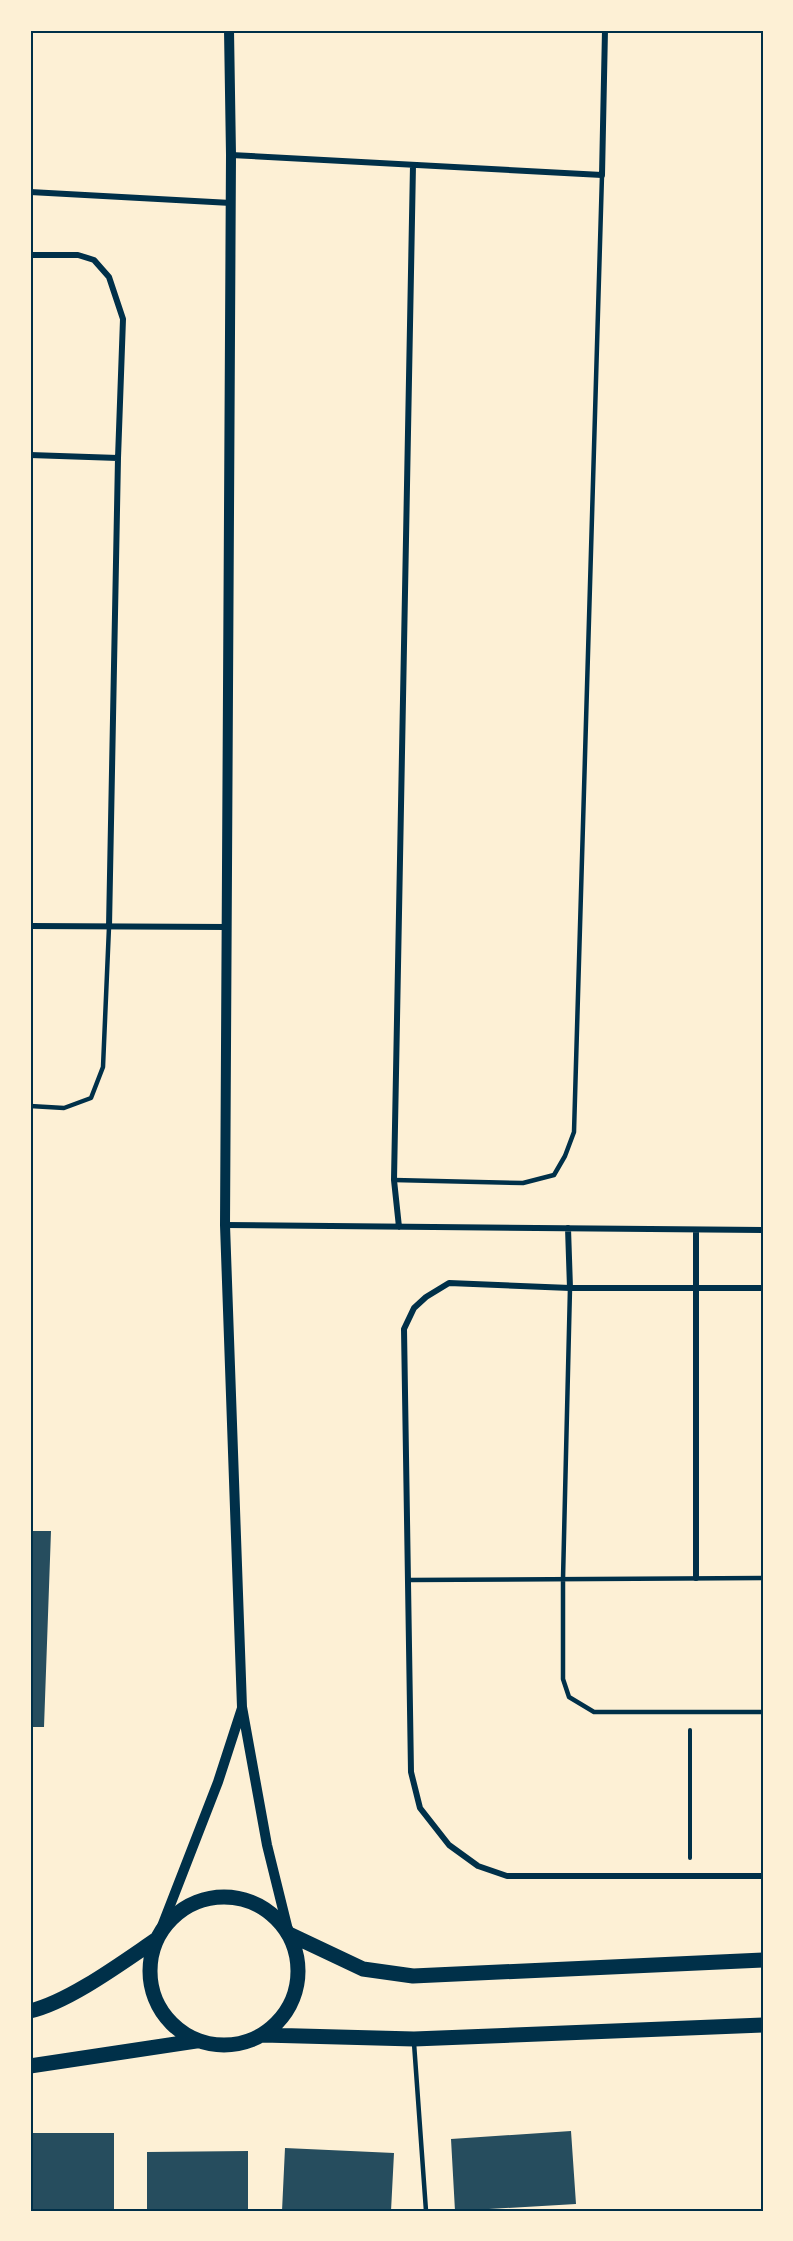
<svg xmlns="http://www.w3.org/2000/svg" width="793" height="2241" font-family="Signika,sans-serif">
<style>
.building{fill:#264d5e}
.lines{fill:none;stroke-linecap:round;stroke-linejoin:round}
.path{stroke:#003049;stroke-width:4}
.service{stroke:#003049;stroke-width:4.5}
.minor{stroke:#003049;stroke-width:6}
.tertiary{stroke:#003049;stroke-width:10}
.primary{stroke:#003049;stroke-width:15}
.neatline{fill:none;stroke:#003049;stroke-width:2}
</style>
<rect width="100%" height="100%" fill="#fdf0d5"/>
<path class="building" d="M30,1531H51L44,1727H30Z
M571,2131L576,2204L455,2211L451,2139Z
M30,2133H114V2211H30Z
M285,2148L394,2153L391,2211H282Z
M248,2151V2211H147V2152Z"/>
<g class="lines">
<path class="path" d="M690,1730V1858"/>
<path class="service" d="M30,1106L64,1108L91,1098L103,1067L109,927
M394,1180L523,1183L554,1175L565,1156L574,1132L602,175
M570,1288L563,1579V1679L569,1697L594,1712H763
M409,1580L763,1578
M414,2043L426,2211"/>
<path class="minor" d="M231,155L602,175L605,30
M30,192L231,203
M30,255H78L94,260L109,277L123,319L118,458L109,927
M30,455L118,458
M30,926L227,927
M225,1225L763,1230
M399,1227L394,1180L413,165
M568,1228L570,1288
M696,1230V1578
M763,1288H570L449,1283L426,1297L414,1308L404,1329L411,1772L420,1808L449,1845L478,1866L507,1876H763"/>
<path class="tertiary" d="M229,30L231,155L225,1225L242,1707L267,1845L289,1934
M157,1939L218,1782L242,1708"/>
<path class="primary" d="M150 1971a74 74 0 1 1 148 0a74 74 0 1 1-148 0Z
M289,1934L363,1969L413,1976L763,1960
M30,2011C69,2002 123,1962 157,1939
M263,2035L414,2039L763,2025
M30,2066L196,2041"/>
</g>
<rect width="793" height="2241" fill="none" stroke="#fdf0d5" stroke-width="63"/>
<rect x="32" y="32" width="730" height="2178" class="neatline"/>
</svg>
